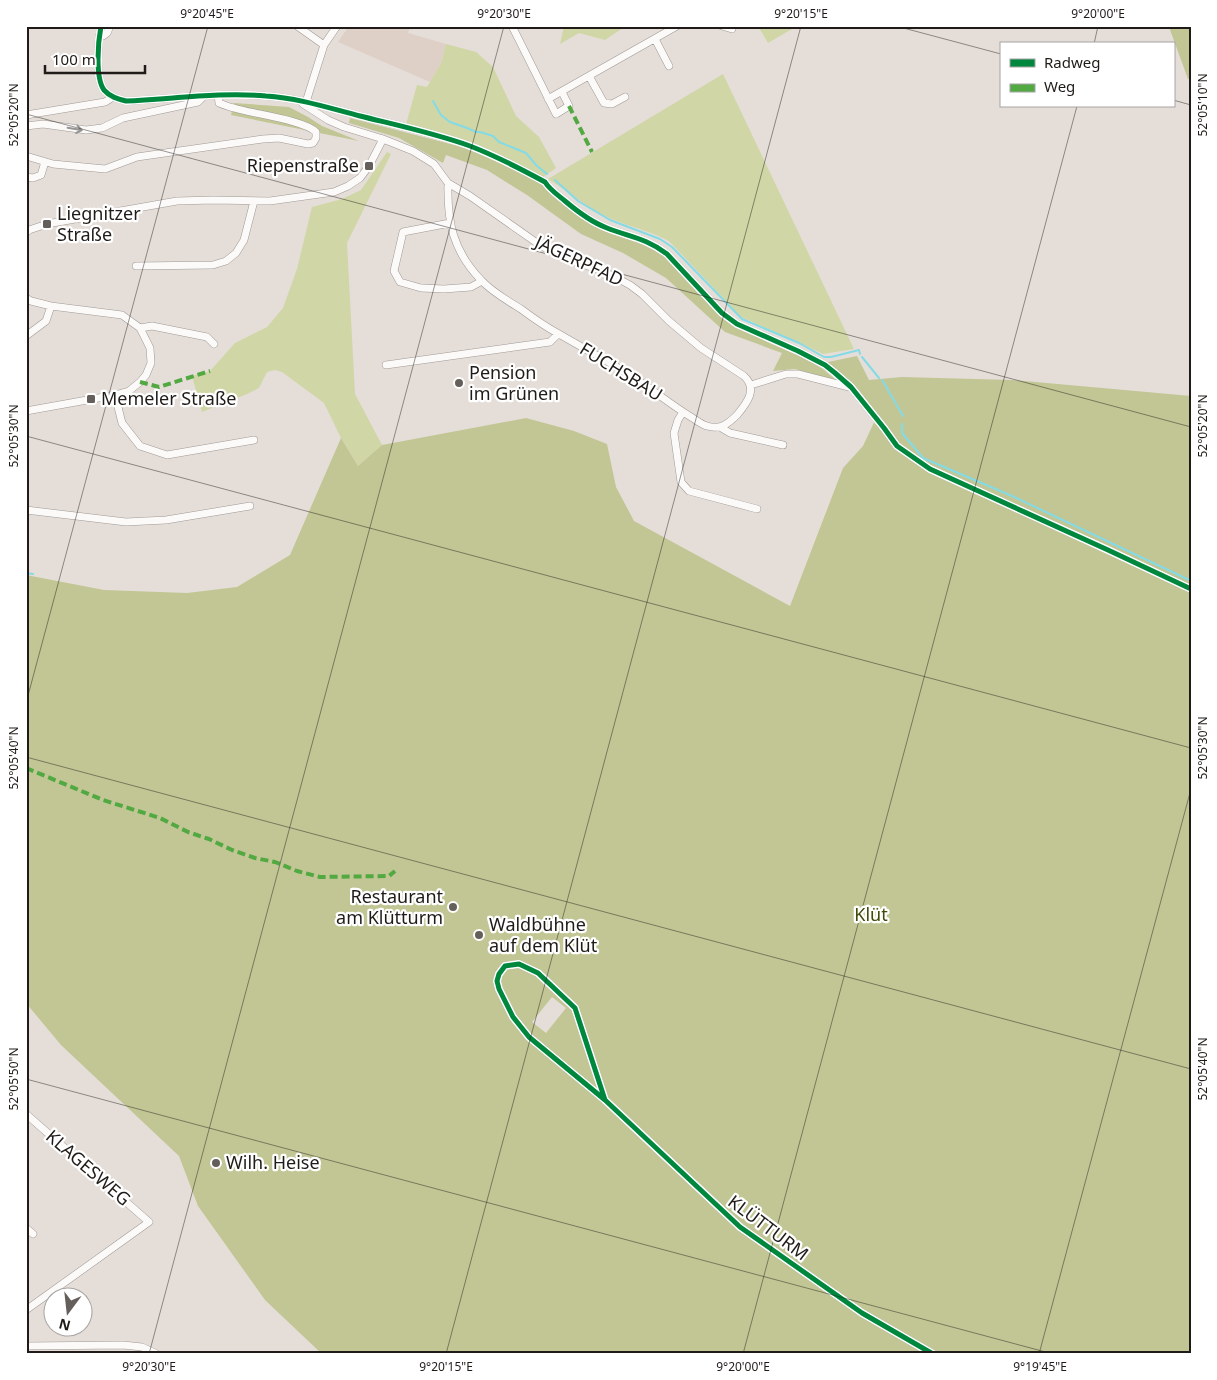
<svg xmlns="http://www.w3.org/2000/svg" width="1217" height="1380" font-family="'Noto Sans',sans-serif">
<style>
.built{fill:#dfd0c7}
.green{fill:#d0d6a5}
.forest{fill:#c1c694;fill-rule:evenodd}
.lines{fill:none;stroke-linecap:round;stroke-linejoin:round}
.stream{stroke:#84dbe6;stroke-width:2}
.minor-casing{stroke:#9f9995;stroke-width:8}
.minor{stroke:#fbfaf9;stroke-width:7}
.quiet{stroke:#52a942;stroke-width:4;stroke-dasharray:8 4;stroke-linecap:butt}
.cycleway-casing{stroke:#fff;stroke-width:8}
.cycleway{stroke:#00873e;stroke-width:5}
.oneway{stroke:#989694}
.ticks{fill:none;stroke:#201b18;stroke-width:1;stroke-opacity:0.45}
.poi-dot{fill:#655f5b;stroke:#fff;stroke-width:2}
.labels{text-anchor:middle;stroke-width:4.5;stroke-linejoin:round;paint-order:stroke}
.poi-label{font-size:18px;fill:#201b18;stroke:#fff;text-anchor:start}
.street-label{font-size:18px;fill:#201b18;stroke:#fff}
.park-label{font-size:18px;fill:#414b07;stroke:#fff}
.neatline{fill:none;stroke:#201b18;stroke-width:2}
.ticks-label{font-size:12px;text-anchor:middle;fill:#201b18}
</style>
<rect width="100%" height="100%" fill="#e5ded8"/>
<path class="built" d="M349,26H410L408,33L446,44L441,63L430,82L338,42Z"/>
<path class="green" d="M564,26H626L605,40L579,33L560,44Z
M758,26H797L768,43Z
M446,44L476,52L493,67L516,116L539,137L556,168L543,177L501,159L405,128L417,85L427,87L441,63Z
M723,74L854,349L823,354L800,343L741,317L669,241C650,231 631,227 611,219C589,209 569,192 548,179Z
M387,152L391,154L347,243L355,394L382,445L358,466L341,438L324,403L282,372L275,370L267,372L259,388L247,394L202,412L192,376L210,371L235,343L267,327L283,308L297,269L312,207L342,199L361,190Z"/>
<path class="forest" d="M1191,26V78L1188,79L1169,27Z
M234,103L289,107L308,117L322,126L359,141L231,115Z
M350,118L462,147L500,161L542,184L550,193L577,215L593,226L652,247L664,256L720,316L733,326L800,355L823,369L837,381L795,369L773,371L782,353L725,332L666,278L623,253L581,234L527,195L487,170L446,155L443,163L399,138L349,123Z
M857,356L869,380L902,377L1012,380L1191,396V1354H322L265,1300L198,1206L179,1156L61,1045L26,1003V575L104,590L187,593L237,587L290,555L341,438L358,466L382,445L526,418L574,431L607,444L616,487L634,521L790,606L843,468L863,446L876,418L825,365L828,362ZM552,997L566,1008L546,1033L532,1022Z"/>
<g class="lines">
<path class="stream" d="M433,101L441,115L450,122L467,128L476,132H480L493,136L499,142L526,153L536,165L547,174
M555,180L578,201L610,220L660,239L672,247L742,319L799,343L824,357H831L859,350L860,354
M862,357L879,378
M882,380L884,383L903,416
M902,424V433L923,458L1012,496L1187,579L1191,580
M26,573L33,574"/>
<defs>
<path id="minor" d="M101,26C98,42 95,77 104,90C110,97 118,99 126,101C173,99 220,92 266,96C298,98 329,108 360,116C396,125 434,133 470,146C496,156 521,169 545,182C550,190 558,195 565,201C578,212 591,222 607,228C630,237 646,238 667,254L722,313L737,324L798,351L825,365L835,373L851,387L884,428L897,446L930,469L1108,550L1191,589
M297,26L324,45
M512,26L556,114L569,106L562,92
M722,26L732,29
M99,36H103L107,33L110,26
M655,39L669,66
M589,76L604,103L612,104L625,97
M548,99L677,26
M306,102L324,45L337,26
M303,104L328,120L344,127L383,139L413,151L434,164L448,183L470,196L537,243L557,255L605,272L630,285L642,294L669,321L701,348L744,376C758,389 747,403 737,415C728,424 720,430 707,426C702,425 696,420 691,417C670,404 652,389 631,376C608,361 583,348 559,334C546,327 533,318 521,309C508,301 492,292 481,280C453,251 447,222 448,183
M26,115L105,102L113,97
M26,126L43,124L86,130L102,128L123,118L198,102L204,96
M26,156L53,164L105,169L137,157L263,139L279,138L308,144L313,143L316,138V132C304,120 253,114 234,108C229,107 224,105 219,103L218,95
M26,177L33,178L41,175L45,162
M450,223L403,232L394,271L400,282L421,288L444,289L471,287L482,281
M26,233L29,230L47,224L177,201L213,200L270,201L334,192L348,186L360,178L369,166L383,139
M136,266L213,265L226,261L236,253L244,240L254,201
M26,298L31,301L51,306L122,315L140,328L150,348L151,363L146,375L140,382L129,391L115,395L26,411
M140,328L152,326L207,337L214,344
M26,336L46,321L51,306
M386,365L550,342L558,334
M751,385L786,374H798L849,387
M115,395L122,423L140,446L167,455L254,440
M683,412L678,420L674,433L681,482L689,491L757,509
M720,427L730,433L783,445
M26,510L126,522L166,520L250,506
M605,1100L575,1008L538,973L519,964L505,966L499,974L497,981L499,989L513,1017L529,1037L605,1100L740,1227L862,1313L933,1354
M26,1114L149,1222L26,1310
M26,1228L33,1234
M26,1346L123,1345L142,1347L157,1354"/>
</defs>
<use href="#minor" class="minor-casing"/>
<use href="#minor" class="minor"/>
<path class="quiet" d="M569,106L592,152
M140,382L159,387L210,371
M26,768L103,800L160,818L188,832L209,839L232,850L255,858L275,862L297,871L320,877L389,876L395,871"/>
<defs>
<path id="cycleway" d="M101,26C98,42 95,77 104,90C110,97 118,99 126,101C173,99 220,92 266,96C298,98 329,108 360,116C396,125 434,133 470,146C496,156 521,169 545,182C550,190 558,195 565,201C578,212 591,222 607,228C630,237 646,238 667,254L722,313L737,324L798,351L825,365L835,373L851,387L884,428L897,446L930,469L1108,550L1191,589
M605,1100L575,1008L538,973L519,964L505,966L499,974L497,981L499,989L513,1017L529,1037L605,1100L740,1227L862,1313L933,1354"/>
</defs>
<use href="#cycleway" class="cycleway-casing"/>
<use href="#cycleway" class="cycleway"/>
</g>
<defs><path id="oneway-shaft" d="M-6 0H5M1.5-3L5.5 0L1.5 3" fill="none" stroke-width="1.6" stroke-linecap="round" stroke-linejoin="round" transform="scale(1.25)"/></defs>
<use class="oneway" href="#oneway-shaft" transform="translate(75 129) rotate(9)"/>
<path class="ticks" d="M896,26L1001,54M1094,44L1098,26M1173,100L1191,105M26,114L1191,427M26,436L1191,748M26,703L208,26M26,757L1191,1069M26,1079L1053,1354M149,1354L504,26M446,1354L801,26M743,1354L1077,106M1039,1354L1191,789"/>
<g class="poi-dot">
<rect x="364" y="161" width="10" height="10" rx="2.5"/>
<rect x="42" y="219" width="10" height="10" rx="2.5"/>
<circle cx="459" cy="383" r="5"/>
<rect x="86" y="394" width="10" height="10" rx="2.5"/>
<circle cx="453" cy="907" r="5"/>
<circle cx="479" cy="935" r="5"/>
<circle cx="216" cy="1163" r="5"/>
</g>
<g class="labels">
<g class="poi-label">
<text x="359" y="172" text-anchor="end">Riepenstraße</text>
<text x="57" y="220">Liegnitzer<tspan x="57" dy="21">Straße</tspan></text>
<text x="469" y="379">Pension<tspan x="469" dy="21">im Grünen</tspan></text>
<text x="101" y="405">Memeler Straße</text>
<text x="443" y="903" text-anchor="end">Restaurant<tspan x="443" dy="21">am Klütturm</tspan></text>
<text x="489" y="931">Waldbühne<tspan x="489" dy="21">auf dem Klüt</tspan></text>
<text x="226" y="1169">Wilh. Heise</text>
</g>
<g class="street-label">
<text transform="translate(579 261) rotate(25)" y="6">JÄGERPFAD</text>
<text transform="translate(621 372) rotate(32)" y="6">FUCHSBAU</text>
<text transform="translate(88 1168) rotate(41)" y="6">KLAGESWEG</text>
<text transform="translate(768 1228) rotate(37)" y="6">KLÜTTURM</text>
</g>
<g class="park-label">
<text x="871" y="921">Klüt</text>
</g>
</g>
<rect width="1217" height="1380" fill="none" stroke="#ffffff" stroke-width="55"/>
<rect x="1000" y="42" width="175" height="65" fill="#ffffff" stroke="#a6a4a3"/>
<rect x="1010" y="59" width="25" height="8" fill="#00873e" stroke="#a6a4a3"/>
<text x="1044" y="68" font-size="15" fill="#201b18">Radweg</text>
<rect x="1010" y="84" width="25" height="8" fill="#52a942" stroke="#a6a4a3"/>
<text x="1044" y="92" font-size="15" fill="#201b18">Weg</text>
<g transform="translate(68 1312) rotate(195)"><circle r="24" fill="#ffffff" stroke="#a6a4a3"/>
<path d="M0-4L9 19L0 12L-9 19Z" fill="#655f5b"/>
<text y="-8" font-size="14" font-weight="bold" text-anchor="middle" fill="#201b18">N</text>
</g>
<path d="M45 65v8h100v-8" fill="none" stroke="#201b18" stroke-width="2.5"/>
<text x="52" y="65" font-size="15" fill="#201b18" stroke="#ffffff" stroke-width="4" paint-order="stroke">100 m</text>
<rect x="28" y="28" width="1162" height="1324" class="neatline"/>
<g class="ticks-label">
<text x="207" y="18">9°20'45"E</text>
<text x="504" y="18">9°20'30"E</text>
<text x="801" y="18">9°20'15"E</text>
<text x="1098" y="18">9°20'00"E</text>
<text transform="translate(1203 105) rotate(-90)" y="4">52°05'10"N</text>
<text transform="translate(14 115) rotate(-90)" y="4">52°05'20"N</text>
<text transform="translate(1203 426) rotate(-90)" y="4">52°05'20"N</text>
<text transform="translate(14 436) rotate(-90)" y="4">52°05'30"N</text>
<text transform="translate(1203 748) rotate(-90)" y="4">52°05'30"N</text>
<text transform="translate(14 758) rotate(-90)" y="4">52°05'40"N</text>
<text transform="translate(1203 1069) rotate(-90)" y="4">52°05'40"N</text>
<text transform="translate(14 1079) rotate(-90)" y="4">52°05'50"N</text>
<text x="149" y="1371">9°20'30"E</text>
<text x="446" y="1371">9°20'15"E</text>
<text x="743" y="1371">9°20'00"E</text>
<text x="1040" y="1371">9°19'45"E</text>
</g>
</svg>
